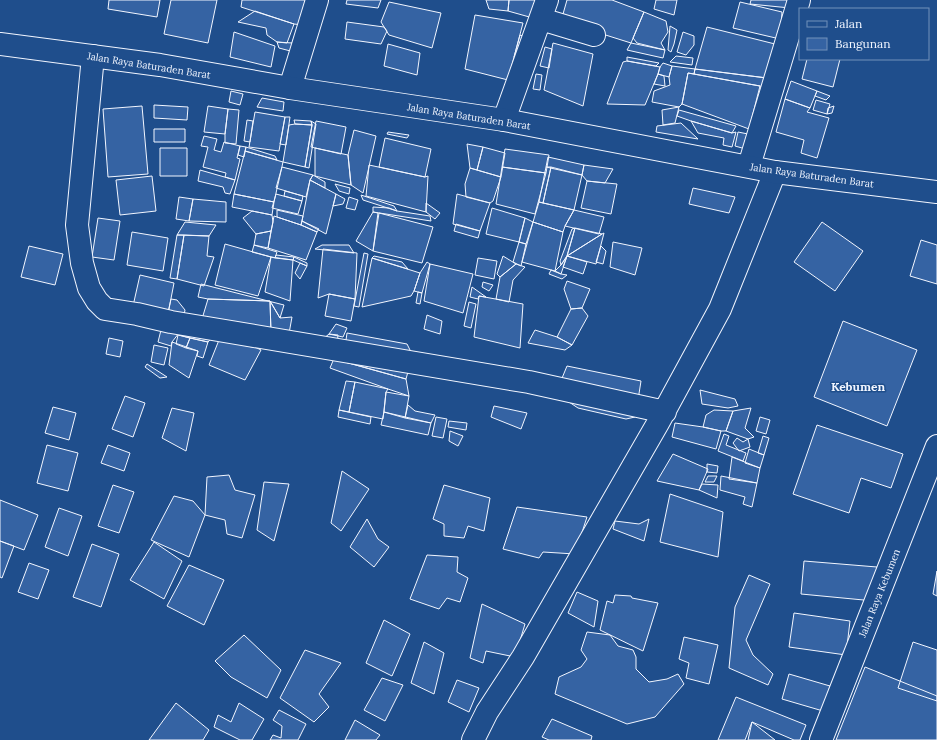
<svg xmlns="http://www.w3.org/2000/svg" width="937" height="740" font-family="Lora,serif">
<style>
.building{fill:#3563a3;stroke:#f2f6ff}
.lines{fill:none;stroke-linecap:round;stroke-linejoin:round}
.minor-casing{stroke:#f2f6ff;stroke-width:24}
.tertiary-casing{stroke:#f2f6ff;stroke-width:24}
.minor{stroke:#1f4e8c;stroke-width:22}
.tertiary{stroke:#1f4e8c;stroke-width:22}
.labels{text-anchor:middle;stroke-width:3;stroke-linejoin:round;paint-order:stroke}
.street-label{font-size:10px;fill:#f2f6ff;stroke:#1f4e8c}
.quarter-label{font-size:12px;font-weight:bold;fill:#f2f6ff;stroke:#1f4e8c}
</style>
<rect width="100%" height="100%" fill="#1f4e8c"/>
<path class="building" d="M109,0H160L157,17L108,9Z
M171,0H217L208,43L164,34Z
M242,0H309L303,25L294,24L241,7Z
M347,0H381L378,8L346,4Z
M486,0H509L508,11L489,9Z
M509,0H539L533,18L508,11Z
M567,0H612L644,12L631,43L561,21Z
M656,0H677L674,15L654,9Z
M751,0H792L790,8L750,4Z
M389,2L441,13L432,48L389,35L381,22Z
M740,2L782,12L780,39L733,28Z
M255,11L294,24L287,43L277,42L267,35L266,28L238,22Z
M644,12L666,21L668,32L661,43L665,50L637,43L633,38Z
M475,15L523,23L508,80L465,69Z
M347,22L384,27L387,31L381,44L345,39Z
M670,26L677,30L674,44L671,52L668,50Z
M707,27L779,45L767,78L695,69Z
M234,32L275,46L271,67L230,57Z
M296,32H300L298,53L279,48L277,42L292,43Z
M683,32L694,36V45L686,55L677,52Z
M520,35L529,38L523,60L514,57Z
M553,43L593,54L583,106L544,90Z
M631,43L665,50L663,58L627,50Z
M388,44L420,53L417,75L384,66Z
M545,47L552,49L549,68L540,66Z
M676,56L693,58L692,65L670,62Z
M627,57L659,63L656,66L627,61Z
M807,59H840L833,87L802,79Z
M627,61L660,67L658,74L645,105L607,104L623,62Z
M663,63L672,66L669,77L658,74L660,67Z
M672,66L695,69L694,74L688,73L682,104L679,107L652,102L654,91L670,85L669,77Z
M695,69L767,78L763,87L760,86L694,74Z
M688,73L760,86L749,129L682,104Z
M536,74L542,75L540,90L533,89Z
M658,74L664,76L665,86L654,84Z
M791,81L817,91L810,108L785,99Z
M231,91L243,94L240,105L229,102Z
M817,91L830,96L826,100L815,96Z
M262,98L284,102L283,111L257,107Z
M785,99L810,108L807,112L829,118L817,158L801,153L804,140L776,132Z
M816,100L830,104L827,114L813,110Z
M154,105L188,107L187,120L154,118Z
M142,106L148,174L108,177L103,109Z
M208,106L228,109L225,134L204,132Z
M834,106L832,113L827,114L828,108Z
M679,107L675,123L663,125L662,110Z
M228,109L239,110L236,144L225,143V134Z
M679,110L736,126L732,133L691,121L677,116Z
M255,112L285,117L279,151L249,147Z
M285,117H290L286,145L280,144Z
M247,120L253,121L250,142L244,141Z
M294,120L311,121L312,125L295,124Z
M311,121L316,124L309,168L305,167L312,125Z
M316,121L346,127L341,154L311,147Z
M691,121L732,133L736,132L732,147L723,145L724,138L698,133Z
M681,123L698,139L656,132L657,126Z
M295,124L312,125L305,167L283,162L289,125Z
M154,129H185V142H154Z
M354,130L376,136L363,193L351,185L348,155Z
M388,132L409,135L407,138L387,134Z
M738,132L753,135L749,150L735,146Z
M204,136L217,139L214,150L221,152L224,142L240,146L237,158L240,159L235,180L225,177L226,173L203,167L208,147L201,146Z
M385,138L431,149L425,177L379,167Z
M467,144L483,147L477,170L470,168Z
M240,146L246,147L244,157L238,155Z
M246,147L275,156L277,160L245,151Z
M483,147L505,153L501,177L477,170Z
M160,148H187V176H160Z
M315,148L348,155L351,185L315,176Z
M505,149L549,155L546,173L502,167Z
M245,151L283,162L274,202L234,194Z
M548,157L584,165L582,175L546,167Z
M369,165L425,177L428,176L426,212L366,196Z
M584,165L613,169L605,183L587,181L582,175Z
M282,167L313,175L310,180L306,197L276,188Z
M502,167L546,173L535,214L496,204Z
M546,167H551L543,203L539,202Z
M551,167L582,175L574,210L543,203Z
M470,168L501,177L493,201L490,203L466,197L465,184Z
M200,170L235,180L230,194L225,193L223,187L198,181Z
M313,175L325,182V188L310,180Z
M152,176L156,211L120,215L116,180Z
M310,180L336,194L326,234L302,221Z
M587,181L617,184L611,214L581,208Z
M335,184L350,188L349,194L339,191Z
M693,188L735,197L729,213L689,204Z
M285,191L303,196L302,201L284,196Z
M234,194L274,202L272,215L232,207Z
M276,194L302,201L298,214L272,208Z
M336,194L345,199L343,204L333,206Z
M457,194L490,203L480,231L453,224Z
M361,195L394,206L397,211L363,200Z
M179,197L193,199L189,221L176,219Z
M349,197L358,200L355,210L346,208Z
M193,199L226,202V222L189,221Z
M539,202L574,210L565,226L563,232L533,222Z
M426,203L440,213L435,219L426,212Z
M373,207L389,208L397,211L430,216L431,221L373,212Z
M492,208L525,218L519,242L486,234Z
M277,210L303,216L301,225L277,217Z
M574,210L604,217L599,234L565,226Z
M252,211L272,215L273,222L271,231L256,234L243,218Z
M373,212L378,213L373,251L356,241Z
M379,213L433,227L422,263L373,251Z
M274,216L301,225L317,232L306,260L268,248Z
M98,218L120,221L114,260L92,257Z
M525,218L533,222L526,244L519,242Z
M302,221L319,229L317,232L301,225Z
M185,222L216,225L209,236L177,235Z
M533,222L563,232L555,271L522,262Z
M822,222L863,251L835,291L794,262Z
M456,224L480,231L478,238L454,231Z
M575,228L567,256L561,265L560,261L572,229Z
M575,228L602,234L567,256Z
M271,231L268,248L254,245L256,234Z
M132,232L168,238L163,271L127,265Z
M604,233L596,264L567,256L602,234Z
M177,235H184L177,279L170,278Z
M184,235L209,236L207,256L214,257L204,286L177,279Z
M921,240L937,245V284L910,276Z
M519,242L526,244L521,266L513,262Z
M613,242L642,248L635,275L610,267Z
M225,244L271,257L258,296L215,285Z
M254,245L277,252L275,258L252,252Z
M322,245H349L354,253L315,249Z
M29,246L63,254L55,285L21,277Z
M601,246L606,251L603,264L596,262Z
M323,249L357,253L355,299L329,294L318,298Z
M364,253L368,254L359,307L354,306Z
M276,255L294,257L293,260L275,258Z
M374,256L402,262L408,269L372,258Z
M503,256L516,264L500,277L497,274Z
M567,256L561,274L555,271L561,265Z
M567,256L587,262L583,274L563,267Z
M271,257L293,260L290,301L265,292Z
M294,257L307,263V266L293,260Z
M372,258L420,273L414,291L411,296L362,307Z
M478,258L497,261L494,279L475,275Z
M427,262L430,264L422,293L414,291L420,273Z
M300,263L307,266L300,279L295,273Z
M430,264L473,274L463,313L424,301Z
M516,264L525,267L513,280L509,302L496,299L500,277Z
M551,270L561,274L567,275L562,279L549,274Z
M140,275L174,283L168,314L133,306Z
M567,281L590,289L582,308L571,309L564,289Z
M483,282L493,285L489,291L482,287Z
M201,284L284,305L280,318L270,301L208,299L198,297Z
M472,287L486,297L479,296L478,299L470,297Z
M418,292L422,293L420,304L416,303Z
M329,294L355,299L351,321L325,316Z
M479,296L523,304L520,348L474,337Z
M171,299L177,300L185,310L183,320L167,317Z
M208,299L270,301L271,333L202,319Z
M270,301L280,318L292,317L288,339L271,333Z
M469,302L476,304L471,328L464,326Z
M582,308L588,316L572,345L557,337L571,309Z
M427,315L442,321L440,334L424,329Z
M843,321L917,350L887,426L814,397Z
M163,322L179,333L172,342L171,346L158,342Z
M182,324L216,333L208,342L190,338L179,335Z
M336,324L347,328L343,337L329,334Z
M535,330L557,337L572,345L565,350L528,343Z
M347,333L407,344L415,360L345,347Z
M329,334L338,335L337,346L317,344Z
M178,335L190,338L186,348L176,344Z
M109,338L123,341L120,357L106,354Z
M190,338L208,342L203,358L197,356L198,351L186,348Z
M219,340L257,348L261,350L245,380L209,365Z
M172,342L198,351L189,378L169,365Z
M154,345L168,348L164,365L151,362Z
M335,356L345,362L406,379L409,396L388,389L330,368Z
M345,362L409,368L406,379Z
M147,364L167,377L160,378L145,367Z
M567,366L641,381L638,400L560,383Z
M346,381L355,382L349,412L339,410Z
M355,382L388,389L386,392L383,419L349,412Z
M551,390L636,409L635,417L626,419L578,408Z
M700,390L735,399L738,406L728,408L702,404Z
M386,392L409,396L405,418L384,412Z
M125,396L145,403L133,437L112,429Z
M408,405L415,411L435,415L431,423L405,418Z
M494,406L527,413L521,429L491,417Z
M53,407L76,413L69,440L45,433Z
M172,408L194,413L186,451L162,438Z
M751,408L745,428L754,437L748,439L726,431L733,411Z
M339,410L371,417L370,424L338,417Z
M714,410L733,411L726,431H721L703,427L706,415Z
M384,412L431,423L428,435L381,425Z
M436,417L447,419L443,438L432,436Z
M760,417L770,420L766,434L756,431Z
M449,421L467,423L466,430L448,427Z
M675,423L703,427L721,431L716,449L672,437Z
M817,425L903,454L891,488L861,478L849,513L793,494Z
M450,431L463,436L458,446L449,441Z
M724,434L729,436L726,445L746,453L743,461L718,451Z
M763,436L769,438L764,455L758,453Z
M737,438L743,442L748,439L750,447L739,451L733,443Z
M47,445L78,453L68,491L37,483Z
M108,445L130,453L124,471L101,463Z
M749,449L764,455L760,468L745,463Z
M673,454L708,469L699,490L657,481Z
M732,457L760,468L757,483L729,479Z
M707,464L718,466L717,473L707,472Z
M342,471L369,489L341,531L331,523Z
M229,475L235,490L255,495L242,538L227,534L225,520L205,515L207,477Z
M708,476H717L714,482H705Z
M721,476L757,483L752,507L743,504L745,497L720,490Z
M264,482L289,484L274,541L257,530Z
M702,484L718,485L717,498L699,490Z
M113,485L134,492L119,533L98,526Z
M444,485L490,498L484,531L468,526L464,538L444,536V524L433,519Z
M670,494L723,512L718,557L660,542Z
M174,496L193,501L205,515L189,557L151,540Z
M0,500L38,515L24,550L0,541Z
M517,507L587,517L575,554L543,552L539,558L503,549Z
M59,508L82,516L68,556L45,547Z
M367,519L378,539L389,547L374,567L350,547Z
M649,519L644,541L613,529L615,521L639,524Z
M0,541L14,546L2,578L0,577Z
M154,542L182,561L164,599L130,580Z
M92,544L119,554L101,607L73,597Z
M427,555L458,557L457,572L468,578L460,602L447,598L439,609L410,599Z
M804,561L877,567L874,601L801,594Z
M29,563L49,570L38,599L18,592Z
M189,565L224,580L204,625L167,606Z
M937,571V596L933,594Z
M749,575L770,584L746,640L753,655L773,674L768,685L729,668L735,607Z
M577,592L598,601L594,627L568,613Z
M615,595L631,596L632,598L658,603L643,651L600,630L607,601L613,603Z
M482,604L525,624L515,657L486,651L483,663L470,658Z
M794,613L850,621L846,655L789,647Z
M384,620L410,634L392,676L366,663Z
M587,632L610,635L618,646L633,650L636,657V669L649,682L667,679L678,674L684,684L655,717L627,724L555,694L559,677L581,667L587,659L581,650Z
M244,635L281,670L267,698L231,677L215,661Z
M684,637L718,645L709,684L686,678L689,663L679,659Z
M424,642L444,653L434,694L411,683Z
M913,642L937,650V701L898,688Z
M305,650L341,663L319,694L329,707L314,722L280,698Z
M865,667L937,696V740H836Z
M789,674L830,686L823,711L782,699Z
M382,678L403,685L385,721L364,710Z
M457,680L479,688L469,712L448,702Z
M736,697L806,725L800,740H794L752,722L745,740H718Z
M176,703L209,730L203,740H149Z
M239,703L264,719L252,740H240L214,727L218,715L231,722Z
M279,710L306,724L298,740H270L273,735L281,738L282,726L273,720Z
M552,719L592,736L591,740H549L542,737Z
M355,720L380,735L376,740H345Z
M752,722L775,740H748Z"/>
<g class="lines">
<defs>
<path id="minor" d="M541,19L594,35
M93,56L77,225L82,263L89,288L97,301L105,309L137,314L171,322L529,382L665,412
M290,88L317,0
M504,120L547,0
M749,166L799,0
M473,740L487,712L523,657L658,423L720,309L775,172"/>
<path id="tertiary" d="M0,44L160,65L290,88L504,120L775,172L937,192
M821,740L937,446"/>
</defs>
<use href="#minor" class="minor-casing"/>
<use href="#tertiary" class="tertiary-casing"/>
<use href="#minor" class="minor"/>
<use href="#tertiary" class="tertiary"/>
</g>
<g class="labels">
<g class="street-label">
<text transform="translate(149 65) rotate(9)" y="4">Jalan Raya Baturaden Barat</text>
<text transform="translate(469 116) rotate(9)" y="4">Jalan Raya Baturaden Barat</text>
<text transform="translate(812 175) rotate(8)" y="4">Jalan Raya Baturaden Barat</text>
<text transform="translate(879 593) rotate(-68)" y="4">Jalan Raya Kebumen</text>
</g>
<g class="quarter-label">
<text x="858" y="391">Kebumen</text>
</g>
</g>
<rect x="799" y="8" width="130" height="52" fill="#1f4e8c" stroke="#7391ba"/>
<rect x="807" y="21" width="20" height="6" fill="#1f4e8c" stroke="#7391ba"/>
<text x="835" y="28" font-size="12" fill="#f2f6ff">Jalan</text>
<rect x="807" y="38" width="20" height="12" fill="#3563a3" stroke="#7391ba"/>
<text x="835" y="48" font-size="12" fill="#f2f6ff">Bangunan</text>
</svg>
